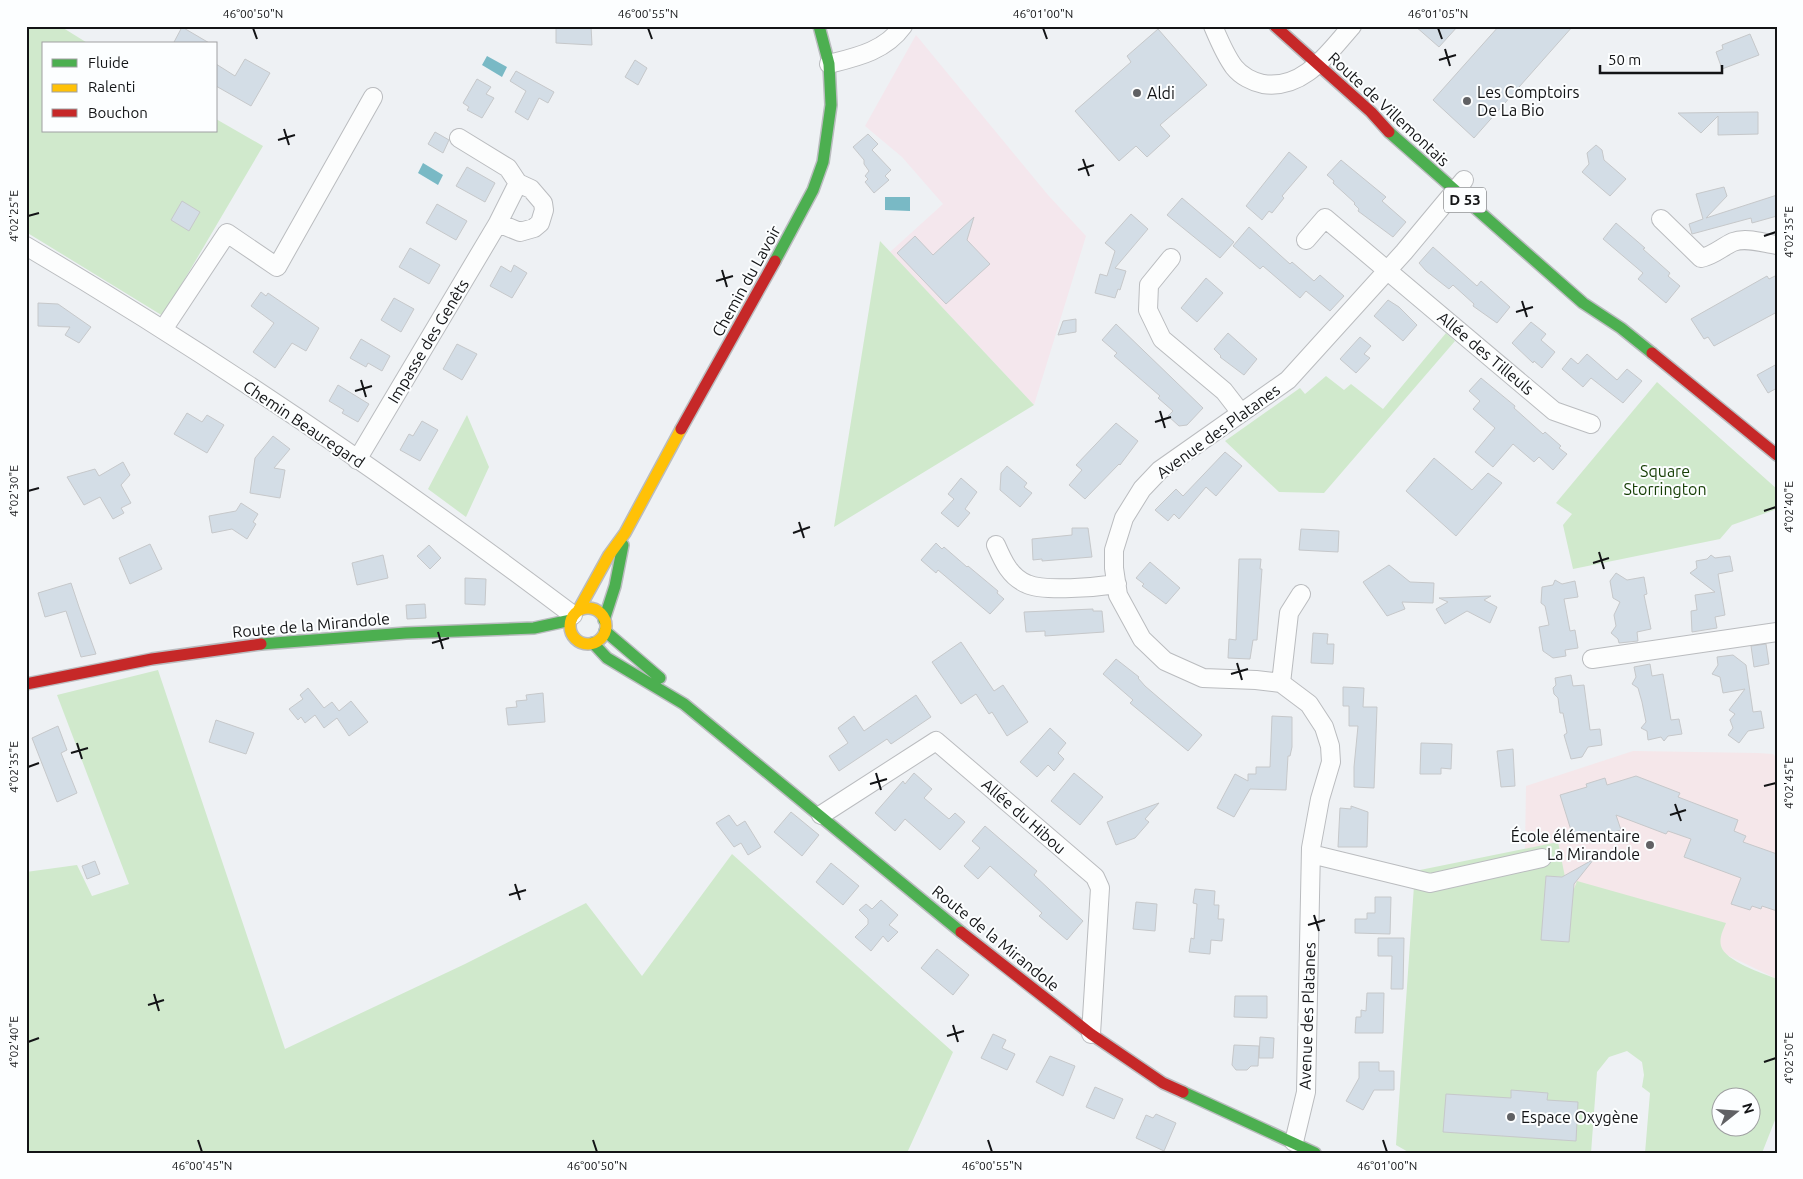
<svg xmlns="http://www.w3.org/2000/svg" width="1803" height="1179" font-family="Ubuntu,sans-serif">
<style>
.industrial{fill:#f4e7ed}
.education{fill:#f5e7ea}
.green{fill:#d0e9cc;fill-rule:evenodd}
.water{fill:#79b9c5}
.building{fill:#d3dde6;stroke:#c6c8ca}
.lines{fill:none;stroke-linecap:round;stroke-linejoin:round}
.street-casing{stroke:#babcbf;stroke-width:20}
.fast-casing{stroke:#babcbf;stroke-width:14}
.slow-casing{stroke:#babcbf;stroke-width:14}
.jam-casing{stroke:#babcbf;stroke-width:14}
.street{stroke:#fcfdfd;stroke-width:18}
.fast{stroke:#4caf50;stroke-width:11}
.slow{stroke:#ffc107;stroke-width:11}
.jam{stroke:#c62828;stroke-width:11}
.ticks{fill:none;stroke:#131416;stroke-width:2}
.poi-dot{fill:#606164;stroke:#fcfeff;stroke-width:2}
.labels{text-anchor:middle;stroke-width:4;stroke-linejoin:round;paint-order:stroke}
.shield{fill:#fcfeff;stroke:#595a5c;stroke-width:1}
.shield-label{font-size:15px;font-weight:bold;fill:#131416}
.poi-label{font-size:16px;fill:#131416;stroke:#fcfeff;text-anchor:start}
.street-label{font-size:16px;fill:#131416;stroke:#fcfeff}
.park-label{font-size:16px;fill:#163e05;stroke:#fcfeff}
.neatline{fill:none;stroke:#131416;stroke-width:2}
.ticks-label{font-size:12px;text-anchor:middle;fill:#131416}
</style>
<rect width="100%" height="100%" fill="#eef1f4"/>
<path class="industrial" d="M916,35L1048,195L1086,236L1034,405L890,252L943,204L902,157L865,126Z"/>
<path class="education" d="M1633,751L1758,753L1773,754L1777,758V979L1725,954L1720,945V938L1725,923L1572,894L1541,940L1546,876L1564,877L1558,842L1525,849L1526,786Z"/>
<path class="green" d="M26,26H60L89,44H44V131H216V119L263,146L163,316L26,232Z
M880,241L1034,405L834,527Z
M1446,333L1455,341L1324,493L1279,492L1225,441L1300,388L1305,394L1326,376L1344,390L1351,384L1383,409Z
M1657,382L1777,489V509L1732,525L1720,539L1573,569L1563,525L1572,514L1556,503Z
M467,415L489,467L466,517L428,489Z
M158,670L285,1049L465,964L586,903L642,976L732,854L953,1052L907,1153H26V872L77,865L92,896L129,884L57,695Z
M1558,842L1565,877L1546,876L1542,940L1572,894L1577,881L1726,923C1723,930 1719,938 1721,946C1725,961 1762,973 1777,979V1115L1762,1153H1645L1650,1093L1642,1087L1644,1075L1642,1062L1627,1051L1609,1057L1597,1072L1591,1153H1410L1396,1145L1415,871ZM1720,1096H1750V1126H1720Z"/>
<path class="water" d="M487,56L507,67L502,77L482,65Z
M423,163L443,175L438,185L418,173Z
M885,197H910V211L885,210Z"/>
<path class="building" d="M556,26H591L592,45L556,43Z
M1415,26H1458L1439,47Z
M1499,26H1573L1474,138L1433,100Z
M182,27L211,44H173Z
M1158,29L1207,85L1160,125L1170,136L1147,157L1136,146L1119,161L1075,111L1131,62L1127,56Z
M1750,34L1759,55L1722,69L1716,52L1723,49L1722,45Z
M245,59L270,73L251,106L216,86V64L235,76Z
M635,60L647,68L638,85L625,77Z
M516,71L554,92L548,103L539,98L528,120L515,112L526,91L510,81Z
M477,79L491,87L486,94L494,98L482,118L467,110L469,107L463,103Z
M1758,112V134L1718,135V116L1701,133L1678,113Z
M435,132L449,140L443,153L428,144Z
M868,134L878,144L872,150L891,170L885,176L889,180L874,193L865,182L868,179L865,176L869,171L864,164V160L853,147Z
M1596,145L1602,150L1604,160L1626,179L1610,196L1582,172L1589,164L1587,153Z
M1289,152L1307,167L1282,196L1284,198L1272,213L1269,211L1262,220L1246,206Z
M1341,160L1386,197L1382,201L1406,222L1393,237L1358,211L1359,209L1354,204L1355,203L1333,183L1334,181L1327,175Z
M467,167L495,183L485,202L456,186Z
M1724,187L1727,196L1706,218L1777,195V216L1752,223L1751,218L1692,234L1689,224L1703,219L1696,194Z
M1182,198L1234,242L1220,258L1167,215Z
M182,201L200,212L189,231L171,220Z
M437,204L467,221L456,240L426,223Z
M1131,214L1148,229L1115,268L1126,271L1120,290L1118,289L1115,298L1095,293L1100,274L1107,276L1115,251L1105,243Z
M974,217L967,240L990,264L946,304L897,253L915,236L933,255Z
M1616,223L1645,248L1643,249L1670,273L1668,276L1680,286L1666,303L1638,279L1643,273L1603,239Z
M1249,227L1290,264L1292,262L1314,281L1320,275L1344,296L1330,311L1306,291L1300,298L1263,266L1260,269L1233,246Z
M1433,247L1477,286L1481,281L1510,307L1497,323L1473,306L1474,304L1453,285L1449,289L1426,271L1419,263Z
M410,248L440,265L429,284L399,267Z
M514,265L527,273L512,298L490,286L501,266L511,272Z
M1777,275V312L1714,346L1708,337L1704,339L1691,319L1767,276L1769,279Z
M1206,278L1223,293L1197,322L1181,308Z
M261,292L266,296L268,293L319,328L306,351L292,343L275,368L253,352L274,323L251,306Z
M394,298L414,309L401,332L381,320Z
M1388,300L1399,307L1417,325L1403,341L1374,316Z
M38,303L58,304L91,327L79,343L65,335L70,327L38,326Z
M1076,319V332L1058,335L1063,321Z
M1531,322L1546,334L1541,340L1555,352L1542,368L1534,361L1533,363L1512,343Z
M1116,324L1203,408L1187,425L1179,426L1168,416L1173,411L1158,398L1160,396L1114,356L1117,353L1102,340Z
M1228,333L1257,359L1244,375L1220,357L1221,356L1214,349Z
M1360,337L1371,346L1364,354L1370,358L1356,373L1340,359Z
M361,339L390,356L382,371L368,363L366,367L350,358Z
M457,344L477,354L462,380L443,369Z
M1587,354L1617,380L1627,369L1642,381L1623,403L1591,378L1583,387L1562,369L1571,358L1578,364Z
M1777,364V388L1768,393L1757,375Z
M1481,378L1515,406L1514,408L1543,434L1545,432L1561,446L1559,448L1567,454L1553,470L1539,457L1534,462L1513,444L1493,467L1475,452L1495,428L1473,409L1480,401L1469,391Z
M338,385L369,404L358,422L342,413L344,410L329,401Z
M187,413L202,422L207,415L224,425L207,453L174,434Z
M422,421L438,430L420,461L400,450L409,434L413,436Z
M1116,423L1138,441L1120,465L1119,464L1085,499L1069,485L1082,470L1076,465Z
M273,436L290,449L274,468L285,470L280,498L250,493L255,458Z
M1225,452L1242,466L1216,496L1206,487L1179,519L1174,514L1168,521L1155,510L1176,489L1183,496Z
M1434,458L1472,490L1488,473L1502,483L1456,536L1406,491Z
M123,462L130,475L121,485L131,503L121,508L124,513L113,519L100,497L84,505L67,477L95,469L99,476Z
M1007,466L1027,483L1024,487L1032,493L1020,507L1000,490L1001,473Z
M961,478L977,492L965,509L970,513L958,527L941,513L954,499L948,494Z
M241,503L258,514L253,522L256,524L247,539L232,529L212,533L209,516L236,511Z
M1072,528H1088L1092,557L1042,561V559L1033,560L1032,539L1072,535Z
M1301,529L1339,531L1338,552L1299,550Z
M936,543L942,549L944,547L967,567L968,566L998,591L997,593L1004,599L990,614L938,570L936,573L921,560Z
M150,544L162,569L130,584L119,558Z
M429,545L441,558L430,569L417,556Z
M383,555L388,578L357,585L352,563Z
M1711,555L1715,558L1730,556L1733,571L1718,574L1725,615L1715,617L1717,628L1692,632L1691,611L1697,610L1695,595L1715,592L1690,573L1697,568L1696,561L1707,559Z
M1239,559H1261L1260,569H1262L1257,640H1253L1250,659L1228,658L1229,639L1236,640Z
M1150,562L1180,588L1166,604L1142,586L1144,584L1136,578Z
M1389,565L1410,582L1434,583L1433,603L1402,602L1405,609L1387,616L1363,582Z
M1616,573L1627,580L1644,577L1647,594L1644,595L1651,629L1637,632L1638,641L1619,643L1618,639L1611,633L1616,626L1614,615L1620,602L1613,598L1610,581Z
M465,578L486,579L485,605L465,604Z
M1555,580L1562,584L1575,581L1578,597L1564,599L1570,631L1575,630L1578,648L1565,650L1566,656L1553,658L1543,651L1539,627L1549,625L1545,606L1541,603L1542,587L1553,585Z
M71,583L79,607L96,654L81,657L66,611L45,617L38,593Z
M1491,596L1484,600L1497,607L1490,623L1467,611L1445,624L1436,609L1448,602L1439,598Z
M425,604L426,618L407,619L406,605Z
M1093,609V611H1102L1104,632L1045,636V631L1026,632L1024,612Z
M1313,633L1328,634L1327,644H1334L1333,664L1311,663Z
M961,642L994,691L1003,685L1028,722L1007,736L992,712L989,714L976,694L961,704L932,662Z
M1766,644L1769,664L1754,667L1751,646Z
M1733,655L1746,665L1753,712L1761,711L1764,728L1748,731L1739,743L1728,735L1733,728L1730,720L1735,714L1729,710L1745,689L1723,693L1720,677L1712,674L1718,665L1717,657Z
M1116,659L1139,677L1138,678L1145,686L1202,735L1188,751L1130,703L1133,700L1103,674Z
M1650,664L1652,676L1663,674L1671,720L1679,719L1682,734L1668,736L1664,741L1661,737L1648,740L1647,731L1641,728L1646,722L1642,702L1638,688L1632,684L1636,677L1634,667Z
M1571,675L1573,686L1584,685L1590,730L1600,729L1602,745L1588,747L1582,757L1571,759L1564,735L1567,733L1563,713H1560L1558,698L1554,694L1553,688L1556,685L1555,678Z
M1343,687L1364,688L1363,707H1377L1374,788L1354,787V767L1358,726H1349V706H1343Z
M308,688L324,708L332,702L339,711L351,701L368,722L349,736L337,718L324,728L315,715L305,723L301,717L298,720L289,709L303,699L300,695Z
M543,693L545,722L508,725L506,708L517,707L516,701L527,700L526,695Z
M916,695L931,717L891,744L887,739L839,771L829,756L848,743L838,728L854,716L864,731Z
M1272,716L1292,717V747L1290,756H1288L1286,790L1250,789L1234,817L1217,808L1235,774L1248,781V774H1256V767H1270Z
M216,720L254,733L246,754L209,742Z
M58,726L67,750L61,753L77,793L57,802L32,738Z
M1050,728L1066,743L1058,753L1064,759L1054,771L1048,765L1037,777L1020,762Z
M1421,743L1452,744L1451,769L1441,768V774H1420Z
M1513,749L1515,786L1501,787L1497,751Z
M914,773L932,789L924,798L949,819L955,813L965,822L940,850L905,819L895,831L875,813L903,781L905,784Z
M1074,773L1103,797L1080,825L1051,801Z
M1636,776L1680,793L1678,797L1738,820L1734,831L1746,836L1743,842L1777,854V911L1762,906L1761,909L1752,906L1750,910L1731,904L1741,878L1684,857L1691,839L1668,831L1666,834L1616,815L1621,830L1575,843L1560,795L1587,787L1586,784L1605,778L1607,785Z
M1159,803L1145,819L1149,822L1135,838L1116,845L1107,822Z
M1351,806L1368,812L1367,847H1338L1340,808L1351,809Z
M791,812L819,835L802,856L774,832Z
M729,815L737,826L745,821L761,847L748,855L741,843L734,847L716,823Z
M985,826L1037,871L1034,875L1083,921L1067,940L1039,916L1042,913L990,866L978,879L964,866L980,848L972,841Z
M1594,859L1574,884L1569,942L1541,940L1546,876L1562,877Z
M95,861L100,874L87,879L82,866Z
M831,863L859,886L843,905L816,882Z
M1195,889L1215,891L1214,905H1219L1218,919H1224L1222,941L1211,940L1210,954L1189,952L1191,938L1194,939L1197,904L1193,903Z
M1375,897H1391L1390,934L1355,933V919H1367V913H1375Z
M881,900L898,915L889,925L898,932L888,942L883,936L871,951L855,937L868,924V919L859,910L866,904L872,909Z
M1136,902L1157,904L1155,931L1133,929Z
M1378,938H1404L1403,989H1391L1392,956H1378Z
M937,949L969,975L953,995L921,968Z
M1367,993H1384L1383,1033H1355L1356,1017H1361V1010L1366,1011Z
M1235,996H1267V1018L1234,1017Z
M993,1034L1006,1040L1002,1048L1015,1054L1007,1070L981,1058Z
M1260,1037L1274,1038L1273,1058H1259Z
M1234,1045L1259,1046L1258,1066H1251L1247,1070H1236L1232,1065Z
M1050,1056L1075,1066L1063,1096L1036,1082Z
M1359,1062H1379V1071H1394V1090H1374L1363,1110L1346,1101L1359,1078Z
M1095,1087L1123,1099L1114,1119L1086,1107Z
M1511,1090L1548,1093L1547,1100L1578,1102L1576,1141L1443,1132L1446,1094L1511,1098Z
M1156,1114L1176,1123L1164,1151L1136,1138L1146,1115L1153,1118Z"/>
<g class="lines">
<defs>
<path id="street" d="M1213,26C1219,40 1225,55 1234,67C1241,76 1253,82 1263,84C1304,90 1328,53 1352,26
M829,64C857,57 885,51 903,26
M1661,219L1701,258C1713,256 1722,247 1733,242C1746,237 1763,243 1777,245
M498,223L518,183
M1306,240L1325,218L1554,411L1591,424
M26,246C216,358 398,483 573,615
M1171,258L1149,285L1148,310L1162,339L1224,391L1241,413
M164,328L227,233L277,267L373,97
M357,460L498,223L520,232L534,228L540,223L544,210L543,203L531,189L518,183L508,168L459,138
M996,545C1003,561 1010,577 1027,584C1044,592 1097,587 1117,584
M1592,659L1777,632
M1281,683L1289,613L1301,594
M821,815L936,741L1095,877L1100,888L1091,1034
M1311,854L1430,883L1542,858
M1294,1142L1306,1092L1311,848L1320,799L1331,762L1330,746L1324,727L1309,704L1281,683L1256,680L1203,678L1165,661L1142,639L1118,595L1114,568V550L1124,518L1142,489L1160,470L1288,380L1404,252L1464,180"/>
<path id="fast" d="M1389,132L1583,303L1621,328L1652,353
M775,261L813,190L823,162L831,105L829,64L819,26
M604,620L615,586L623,545
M605,631L660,678
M593,643L607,658L684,704L961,932
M261,644L406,633L534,628L571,620
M1183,1092L1315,1153"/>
<path id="slow" d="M570 626a18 18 0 1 1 36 0a18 18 0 1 1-36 0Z
M578,611L609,555L625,533L681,429"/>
<path id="jam" d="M1275,26L1371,112L1389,132
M1652,353L1777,455
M681,429L775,261
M26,684L152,659L261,644
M961,932L1091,1034L1163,1083L1183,1092"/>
</defs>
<use href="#street" class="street-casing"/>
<use href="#fast" class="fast-casing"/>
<use href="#slow" class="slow-casing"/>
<use href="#jam" class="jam-casing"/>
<use href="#street" class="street"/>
<use href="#fast" class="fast"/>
<use href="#slow" class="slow"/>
<use href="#jam" class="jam"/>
</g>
<path class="ticks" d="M253,28L257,39M648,28L652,39M1043,28L1047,39M1438,28L1442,39M1445,49L1450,66M1439,60L1456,55M284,129L289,145M278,140L295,135M1083,159L1089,176M1078,170L1094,165M28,216L39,213M1764,236L1776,232M722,270L727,287M716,281L733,276M1522,301L1527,317M1516,312L1533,307M361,380L366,397M355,391L372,386M1160,411L1165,428M1155,422L1171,417M28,491L39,488M1764,511L1776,507M799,522L804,538M793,533L810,527M1599,552L1604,569M1593,563L1609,558M438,632L443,649M432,643L449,638M1237,663L1242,680M1231,674L1248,669M77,743L82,759M71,753L88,748M28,767L39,763M876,773L881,790M870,784L887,779M1764,786L1776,783M1675,804L1681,821M1670,815L1686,810M515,884L520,900M509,895L526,890M1314,915L1319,931M1308,925L1325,920M154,994L159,1011M148,1005L164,1000M953,1025L958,1042M947,1036L964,1031M28,1042L39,1038M1764,1062L1776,1058M198,1140L202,1152M593,1140L597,1152M988,1140L992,1152M1383,1140L1387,1152"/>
<g class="poi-dot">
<circle cx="1137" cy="93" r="5"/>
<circle cx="1467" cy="101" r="5"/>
<circle cx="1650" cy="845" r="5"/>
<circle cx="1511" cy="1117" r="5"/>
</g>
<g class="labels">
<rect class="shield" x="1444" y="187.5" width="42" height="25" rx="4"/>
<g class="shield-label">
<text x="1465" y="205">D 53</text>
</g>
<g class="poi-label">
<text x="1477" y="98">Les Comptoirs<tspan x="1477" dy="18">De La Bio</tspan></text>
<text x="1147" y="99">Aldi</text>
<text x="1640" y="842" text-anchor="end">École élémentaire<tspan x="1640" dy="18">La Mirandole</tspan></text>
<text x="1521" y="1123">Espace Oxygène</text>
</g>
<g class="street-label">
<text transform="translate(1389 109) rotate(43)" y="6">Route de Villemontais</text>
<text transform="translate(746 281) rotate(-61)" y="6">Chemin du Lavoir</text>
<text transform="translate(428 341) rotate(-59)" y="6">Impasse des Genêts</text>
<text transform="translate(1486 353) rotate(40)" y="6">Allée des Tilleuls</text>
<text transform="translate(304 424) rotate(34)" y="6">Chemin Beauregard</text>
<text transform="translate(1218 431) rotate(-36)" y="6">Avenue des Platanes</text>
<text transform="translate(311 625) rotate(-5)" y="6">Route de la Mirandole</text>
<text transform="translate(1024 816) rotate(41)" y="6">Allée du Hibou</text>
<text transform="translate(996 938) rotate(39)" y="6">Route de la Mirandole</text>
<text transform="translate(1307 1016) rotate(-88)" y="6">Avenue des Platanes</text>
</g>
<g class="park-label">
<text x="1665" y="477">Square<tspan x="1665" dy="18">Storrington</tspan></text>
</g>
</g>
<rect width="1803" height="1179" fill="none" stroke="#fcfeff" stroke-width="55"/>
<rect x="42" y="42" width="175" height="90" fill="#fcfeff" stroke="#9fa0a2"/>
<rect x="52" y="59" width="25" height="8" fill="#4caf50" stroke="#9fa0a2"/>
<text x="88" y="68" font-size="15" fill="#131416">Fluide</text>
<rect x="52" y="84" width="25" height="8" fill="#ffc107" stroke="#9fa0a2"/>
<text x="88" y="92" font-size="15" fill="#131416">Ralenti</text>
<rect x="52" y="109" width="25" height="8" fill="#c62828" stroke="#9fa0a2"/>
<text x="88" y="118" font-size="15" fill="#131416">Bouchon</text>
<g transform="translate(1736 1112) rotate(73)"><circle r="24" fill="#fcfeff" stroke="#9fa0a2"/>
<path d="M0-4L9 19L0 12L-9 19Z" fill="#606164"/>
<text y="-8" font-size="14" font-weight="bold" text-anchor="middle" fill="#131416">N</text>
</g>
<path d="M1600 65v8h122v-8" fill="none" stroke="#131416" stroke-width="2.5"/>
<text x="1608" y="65" font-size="15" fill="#131416" stroke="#fcfeff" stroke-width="4" paint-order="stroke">50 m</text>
<rect x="28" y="28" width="1748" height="1124" class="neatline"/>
<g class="ticks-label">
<text x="253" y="18">46°00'50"N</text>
<text x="648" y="18">46°00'55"N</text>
<text x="1043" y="18">46°01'00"N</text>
<text x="1438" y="18">46°01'05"N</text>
<text transform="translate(14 216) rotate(-90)" y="4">4°02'25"E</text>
<text transform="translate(1789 232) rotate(-90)" y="4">4°02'35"E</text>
<text transform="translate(14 491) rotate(-90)" y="4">4°02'30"E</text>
<text transform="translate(1789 507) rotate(-90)" y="4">4°02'40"E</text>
<text transform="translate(14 767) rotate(-90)" y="4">4°02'35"E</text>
<text transform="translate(1789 783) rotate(-90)" y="4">4°02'45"E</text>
<text transform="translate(14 1042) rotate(-90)" y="4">4°02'40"E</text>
<text transform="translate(1789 1058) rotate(-90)" y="4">4°02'50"E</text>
<text x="202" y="1170">46°00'45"N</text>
<text x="597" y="1170">46°00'50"N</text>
<text x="992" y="1170">46°00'55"N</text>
<text x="1387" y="1170">46°01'00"N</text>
</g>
</svg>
